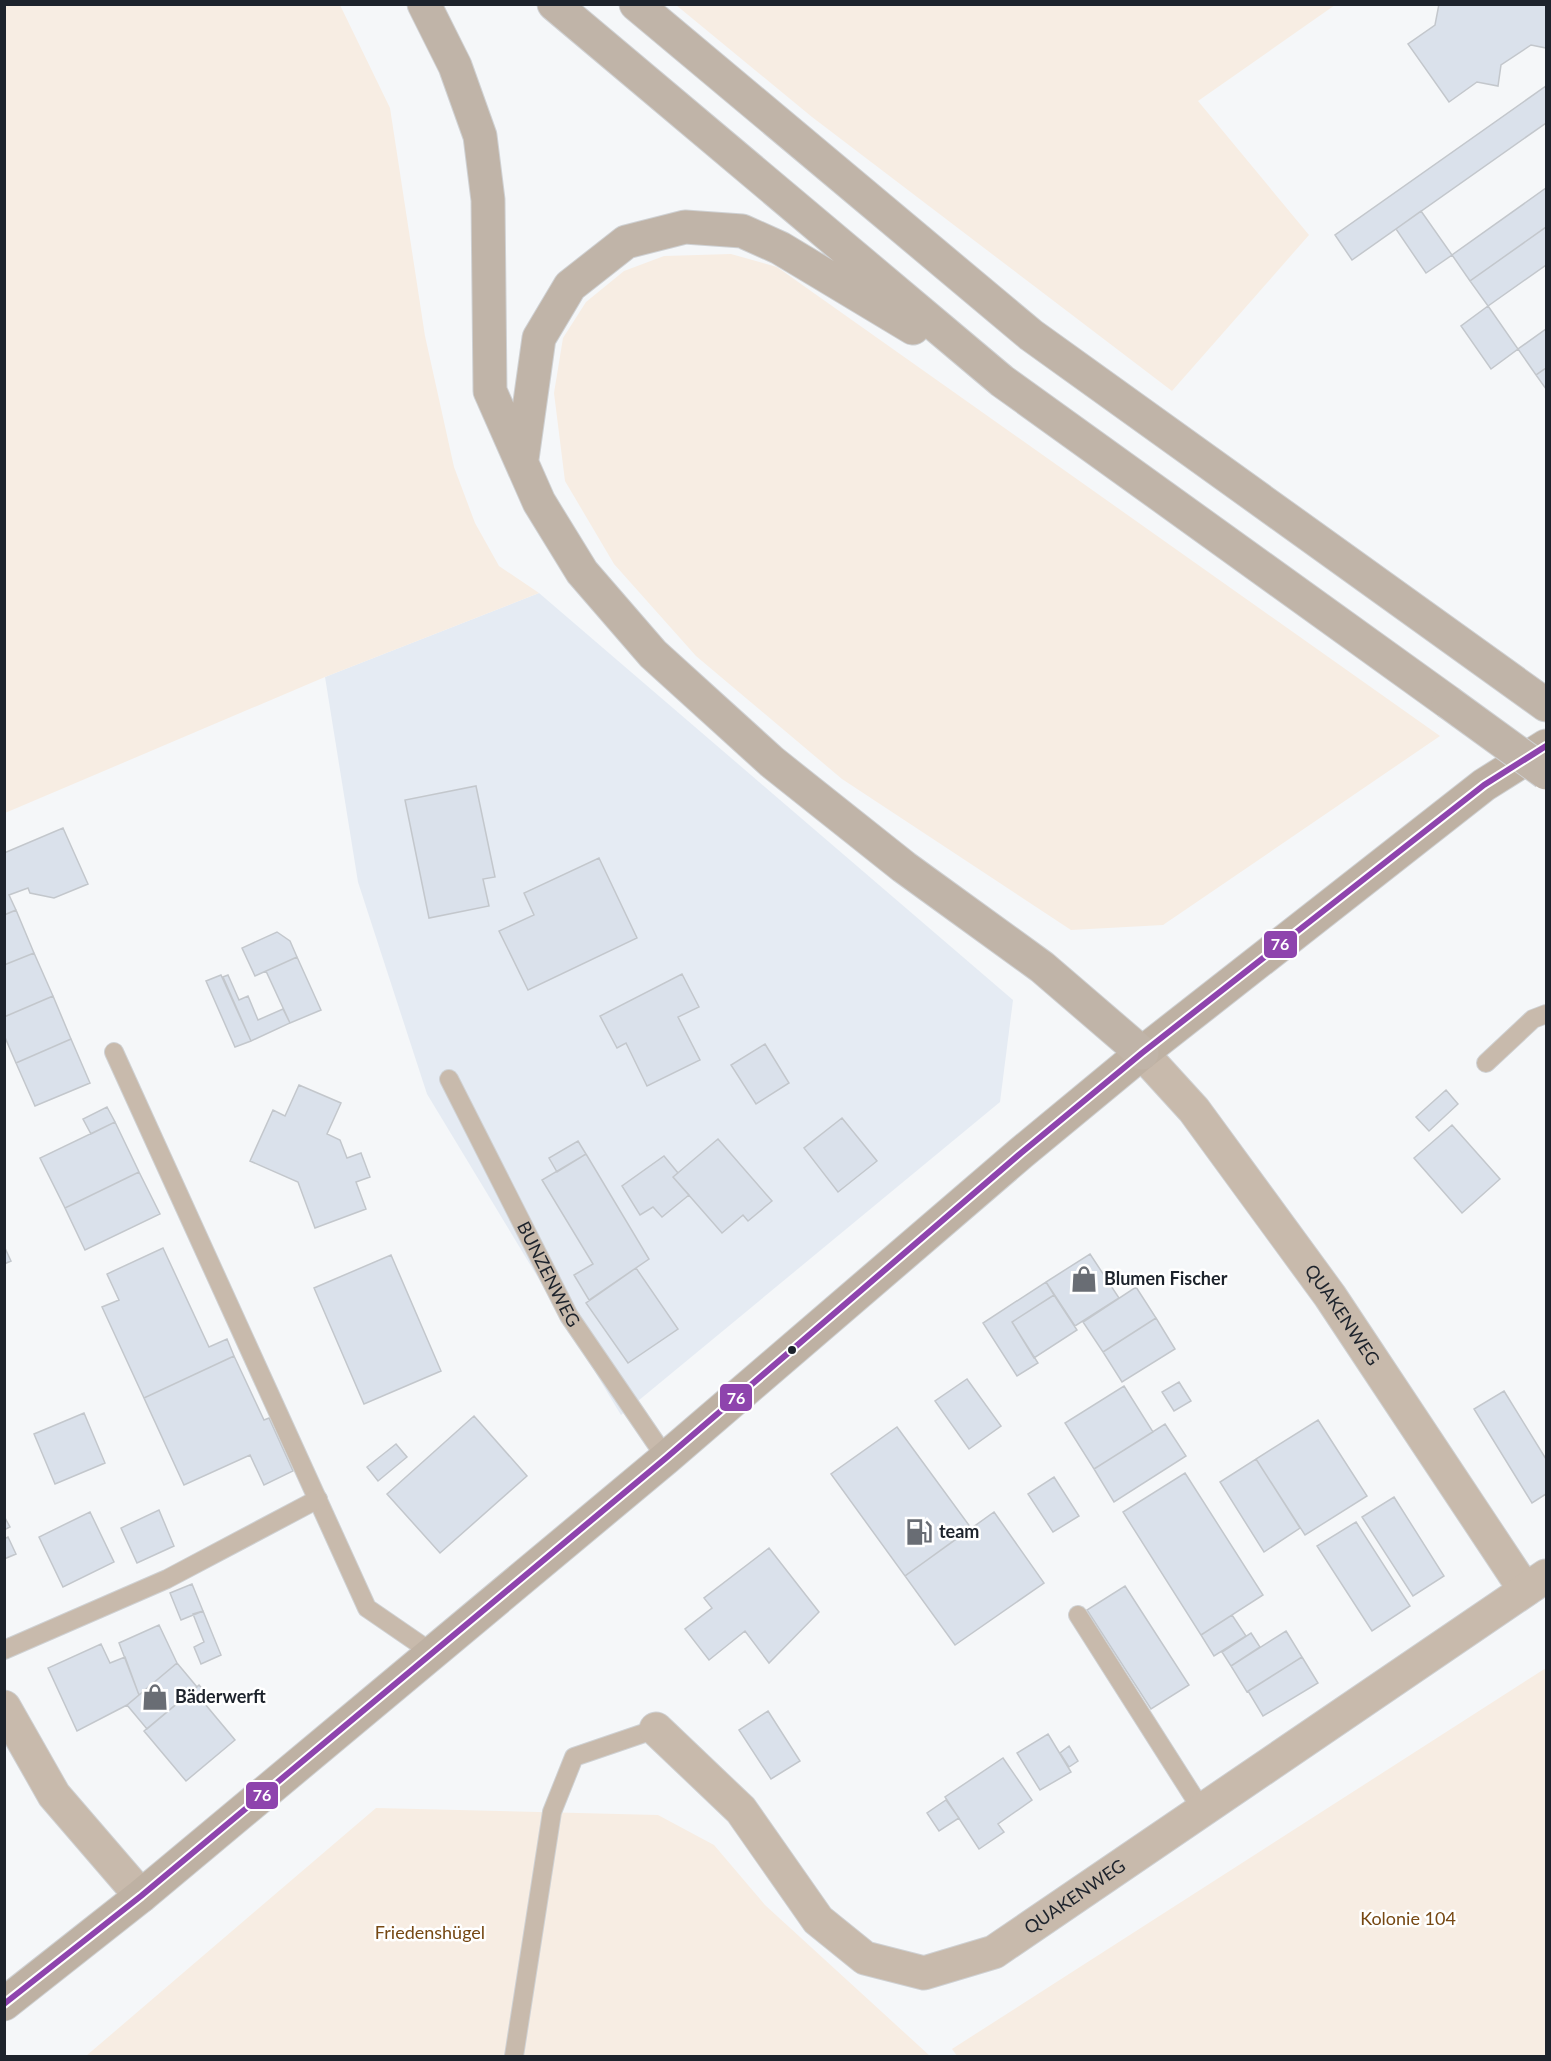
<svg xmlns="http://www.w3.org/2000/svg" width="1551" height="2061" font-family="Lato,sans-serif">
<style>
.built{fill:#e5ebf3}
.green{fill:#f7ede3}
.building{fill:#dae1eb;stroke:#c3c7cc;stroke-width:1.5}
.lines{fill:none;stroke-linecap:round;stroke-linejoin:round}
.service-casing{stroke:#cfd1d3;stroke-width:20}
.minor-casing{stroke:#cfd1d3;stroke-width:35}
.primary-casing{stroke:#cfd1d3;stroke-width:35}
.trunk-casing{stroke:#cfd1d3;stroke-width:35}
.service{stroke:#c8baac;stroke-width:18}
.minor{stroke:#c8baac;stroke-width:33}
.primary{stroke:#beb1a3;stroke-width:33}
.trunk{stroke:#c0b4a8;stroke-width:33}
.trunk-bridge-casing{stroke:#cfd1d3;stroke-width:35;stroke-linecap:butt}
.trunk-bridge{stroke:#c0b4a8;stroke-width:33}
.bus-1-casing{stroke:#fff;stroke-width:10}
.bus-1{stroke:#8e44ad;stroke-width:6}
.bus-dot{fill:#1d232c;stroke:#fff;stroke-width:2}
.labels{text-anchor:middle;stroke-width:5;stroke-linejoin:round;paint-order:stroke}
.street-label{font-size:18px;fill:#1d232c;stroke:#fff}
.poi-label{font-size:18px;font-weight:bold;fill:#1d232c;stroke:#fff;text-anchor:start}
.park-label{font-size:18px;fill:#764813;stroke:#fff}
.line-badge{stroke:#fff;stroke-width:2}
.badge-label{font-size:16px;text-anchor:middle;font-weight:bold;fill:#fff}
</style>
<rect width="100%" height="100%" fill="#f5f7f9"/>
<path class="built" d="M539,593L1013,1000L1000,1102L621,1415L427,1094L358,882L325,677Z"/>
<path class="green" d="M5,4L340,5L390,108L425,336L454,467L475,523L499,566L539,593L325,677L5,813Z
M676,5H1335L1198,101L1309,235L1172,391L812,117Z
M731,254L777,267L1440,736L1163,925L1071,930L842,779L696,656L614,564L565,481L554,393L563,338L586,302L624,271L664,256Z
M1546,1668V2056H957L952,2049Z
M376,1808L658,1815L714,1845L765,1905L930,2056H86Z"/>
<path class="building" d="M1439,4H1546V48L1531,45L1501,65L1498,86L1477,82L1449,102L1408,44L1435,25Z
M1546,86V123L1352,260L1335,235Z
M1546,188V227L1470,281L1452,255Z
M1421,211L1452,255L1426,273L1396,229Z
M1546,227V265L1488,306L1470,281Z
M1488,306L1518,349L1491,369L1461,326Z
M1546,329V368L1536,375L1518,349Z
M1546,368V389L1536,375Z
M476,786L495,877L483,879L489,906L429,918L405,800Z
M63,828L88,884L54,898L30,893L28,888L9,895L16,910L4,915V853Z
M599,858L637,938L528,990L499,931L534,915L524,893Z
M16,910L34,953L4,965V915Z
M277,932L290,941L297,957L255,976L242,948Z
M34,953L53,996L4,1017V965Z
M297,957L321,1010L290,1023L266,971Z
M682,974L699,1007L678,1017L700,1060L647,1086L626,1043L617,1048L600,1016Z
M221,975L251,1041L235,1047L206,981Z
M228,975L239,1000L248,996L258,1020L283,1009L290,1023L251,1041L223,977Z
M53,996L71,1039L16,1063L4,1035V1017Z
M71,1039L90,1083L35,1106L16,1063Z
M765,1044L789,1083L756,1104L731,1065Z
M299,1085L341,1103L327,1134L340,1140L347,1158L361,1153L370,1177L356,1182L366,1209L315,1228L298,1182L250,1161L273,1110L285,1116Z
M1446,1090L1458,1104L1429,1131L1416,1117Z
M107,1107L115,1122L91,1134L83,1119Z
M842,1118L877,1161L838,1192L804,1148Z
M115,1122L139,1172L65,1208L40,1158Z
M1452,1125L1500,1179L1462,1213L1414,1158Z
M718,1139L772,1201L748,1221L743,1215L722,1233L673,1177Z
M578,1141L586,1154L557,1172L549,1158Z
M586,1154L649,1259L589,1300L574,1275L593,1264L542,1180Z
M664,1156L678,1173L673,1177L689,1195L662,1217L653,1207L640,1215L622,1186Z
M139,1172L160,1214L85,1250L65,1208Z
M4,1246L11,1261L4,1264Z
M163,1248L209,1347L227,1339L234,1356L144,1398L102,1307L119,1300L107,1274Z
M1090,1254L1119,1298L1075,1326L1046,1282Z
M391,1255L441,1371L364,1404L314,1288Z
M636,1268L678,1329L628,1363L586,1303Z
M1046,1282L1054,1295L1012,1322L1038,1363L1017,1376L983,1323Z
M1136,1287L1156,1318L1103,1352L1083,1322Z
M1054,1295L1077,1330L1034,1358L1012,1322Z
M1156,1318L1175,1349L1122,1382L1103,1352Z
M234,1356L264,1420L269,1418L293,1471L264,1485L250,1455L184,1485L144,1398Z
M967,1379L1001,1426L969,1449L935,1401Z
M1179,1382L1191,1401L1174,1411L1162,1392Z
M1124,1386L1153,1432L1094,1469L1065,1423Z
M1504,1391L1546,1459V1494L1532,1503L1474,1409Z
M84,1413L105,1463L55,1484L34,1434Z
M474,1416L527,1476L440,1553L387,1494Z
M1318,1420L1367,1496L1305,1535L1256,1459Z
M1165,1424L1186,1456L1114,1502L1094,1469Z
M897,1427L971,1528L905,1576L831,1474Z
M396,1444L407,1457L378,1481L367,1467Z
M1256,1459L1300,1528L1264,1552L1220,1482Z
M1185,1473L1263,1595L1201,1635L1123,1512Z
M1054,1477L1079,1516L1053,1532L1028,1494Z
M1394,1497L1444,1576L1413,1596L1362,1517Z
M159,1510L174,1546L137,1563L121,1528Z
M90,1512L114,1562L63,1587L39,1537Z
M994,1512L1044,1583L955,1645L905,1576Z
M4,1516L10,1527L4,1530Z
M1356,1522L1410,1606L1372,1631L1317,1546Z
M8,1537L16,1554L4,1559V1539Z
M769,1548L819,1612L769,1663L745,1631L709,1660L685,1629L712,1608L704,1598Z
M192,1584L203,1611L181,1620L170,1593Z
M1125,1586L1189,1685L1151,1709L1087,1610Z
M203,1611L221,1655L201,1664L194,1647L204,1642L193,1614Z
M1232,1615L1246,1636L1214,1656L1201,1635Z
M159,1625L177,1663L139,1695L119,1643Z
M1286,1631L1302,1657L1247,1692L1231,1666Z
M1251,1633L1260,1647L1231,1666L1222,1652Z
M101,1644L110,1663L125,1657L139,1695L127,1705L77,1731L48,1668Z
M1302,1657L1318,1683L1263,1716L1248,1691Z
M177,1663L197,1687L147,1729L127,1705Z
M199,1685L211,1699L205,1704L235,1740L186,1781L144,1731Z
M768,1711L800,1761L771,1779L739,1730Z
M1048,1734L1071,1772L1040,1790L1017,1753Z
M1069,1746L1078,1761L1069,1767L1060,1753Z
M1003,1758L1032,1800L998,1824L1004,1832L979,1849L945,1797Z
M946,1800L959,1818L939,1831L927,1813Z"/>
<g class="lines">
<defs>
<g id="service">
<path d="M114,1052L367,1608L431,1652"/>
<path d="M1486,1063L1533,1019L1546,1014"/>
<path id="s1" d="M449,1079L569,1316L666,1458"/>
<path d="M1078,1615L1202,1810"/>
<path d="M4,1650L167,1579L318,1499"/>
<path d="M514,2056L552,1812L574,1757L656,1729"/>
</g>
<g id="minor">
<path id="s2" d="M1142,1053L1194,1110L1330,1296L1525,1590"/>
<path d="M4,1707L54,1795L141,1896"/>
<path id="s3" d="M656,1729L741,1810L818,1920L865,1958L924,1973L994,1952L1546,1576"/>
</g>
<path id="primary" d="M4,2004L141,1896L666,1458L1021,1153L1142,1053L1484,785L1546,746"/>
<path id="trunk" d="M424,4L455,66L480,136L488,200L490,391L539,502L582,572L653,654L772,762L904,867L1042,967L1142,1053
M554,4L1002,381L1448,702
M636,4L1031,335L1546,705
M522,459L539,338L570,286L626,242L685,227L742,231L780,248L913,328"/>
</defs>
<use href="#service" class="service-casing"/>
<use href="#minor" class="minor-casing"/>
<use href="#primary" class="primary-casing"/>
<use href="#trunk" class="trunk-casing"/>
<use href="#service" class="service"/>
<use href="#minor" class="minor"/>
<use href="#primary" class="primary"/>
<use href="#trunk" class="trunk"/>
<defs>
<path id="trunk-bridge" d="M1448,702L1546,773"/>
</defs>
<use href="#trunk-bridge" class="trunk-bridge-casing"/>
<use href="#trunk-bridge" class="trunk-bridge"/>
<defs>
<path id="bus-1" d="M4,2004L141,1896L666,1458L1021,1153L1142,1053L1484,785L1546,746"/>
</defs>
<use href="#bus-1" class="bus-1-casing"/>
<use href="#bus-1" class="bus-1"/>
</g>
<defs>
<symbol id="shop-bare" viewBox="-9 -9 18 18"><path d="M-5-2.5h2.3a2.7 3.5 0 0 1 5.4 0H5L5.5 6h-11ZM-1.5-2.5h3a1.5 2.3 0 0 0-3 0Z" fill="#696d74" stroke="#fff" stroke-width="2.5" paint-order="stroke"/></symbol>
<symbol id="fuel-bare" viewBox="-9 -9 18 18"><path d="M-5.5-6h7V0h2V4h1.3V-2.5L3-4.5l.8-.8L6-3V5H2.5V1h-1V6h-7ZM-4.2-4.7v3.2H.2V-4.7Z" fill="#696d74" stroke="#fff" stroke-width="2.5" paint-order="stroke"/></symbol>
</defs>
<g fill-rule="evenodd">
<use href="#shop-bare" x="1065" y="1260" width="38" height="38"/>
<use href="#fuel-bare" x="900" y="1513" width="38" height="38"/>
<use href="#shop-bare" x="136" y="1678" width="38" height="38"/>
</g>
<circle class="bus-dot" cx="792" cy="1350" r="5"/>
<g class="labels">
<g class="street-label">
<text dy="6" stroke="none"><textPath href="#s1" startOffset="219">BUNZENWEG</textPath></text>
<text dy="6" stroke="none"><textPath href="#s2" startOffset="330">QUAKENWEG</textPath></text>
<text dy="6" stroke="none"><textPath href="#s3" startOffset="544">QUAKENWEG</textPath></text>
</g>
<g class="poi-label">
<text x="1104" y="1285">Blumen Fischer</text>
<text x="939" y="1538">team</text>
<text x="175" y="1703">Bäderwerft</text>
</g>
<g class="park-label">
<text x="1408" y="1925">Kolonie 104</text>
<text x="430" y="1939">Friedenshügel</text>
</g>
</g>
<g class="line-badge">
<rect x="1263" y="930" width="35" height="29" rx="6" fill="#8e44ad"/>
<rect x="719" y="1383" width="34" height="29" rx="6" fill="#8e44ad"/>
<rect x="245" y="1781" width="34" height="29" rx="6" fill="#8e44ad"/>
</g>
<g class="badge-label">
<text x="1280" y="950">76</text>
<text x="736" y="1404">76</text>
<text x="262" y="1801">76</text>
</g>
<rect width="1551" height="2061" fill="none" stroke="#1d232c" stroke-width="12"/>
</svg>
